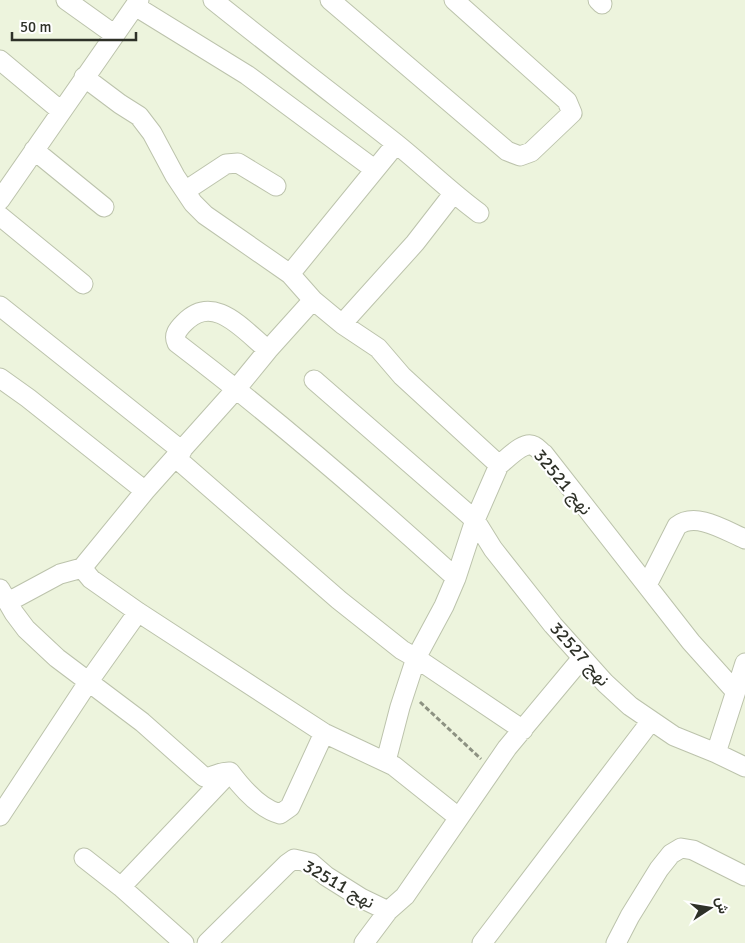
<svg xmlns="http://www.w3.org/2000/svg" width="745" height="943" font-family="Signika,Vazirmatn,sans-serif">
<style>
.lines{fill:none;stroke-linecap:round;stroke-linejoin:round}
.street-casing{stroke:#bcc3ac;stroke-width:21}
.path{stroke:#8d9282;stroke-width:3;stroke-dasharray:5 2.5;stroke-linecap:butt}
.street{stroke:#fff;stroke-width:19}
.labels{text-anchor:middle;stroke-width:4.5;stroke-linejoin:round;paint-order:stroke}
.street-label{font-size:18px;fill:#2e3128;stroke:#fff}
</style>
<rect width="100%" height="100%" fill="#edf4dd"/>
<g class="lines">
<defs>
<path id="street" d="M66,0L115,35
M213,0C273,48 334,95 394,142C423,165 449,191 479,213
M330,0L507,151L520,156L531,152L572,113L567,101L454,0
M598,0L602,4
M135,6L247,75L374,169
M0,60L61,111
M84,77L120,104L139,116L152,133L175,176L193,203L205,215L290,274L313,300L342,324L415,243L453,194
M34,150L104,207
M185,191L226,164L238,163L276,186
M0,200L139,0
M0,216L83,284
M290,274L396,144
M0,306L182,451
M342,324L378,348L402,376L499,465C507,459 524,440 534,446C538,448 541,452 544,454L691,642L735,691
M268,350C243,330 214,292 184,323C178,329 173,335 177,343C274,417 366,496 456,578
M0,378L28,398L145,491
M314,380L475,520L493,549L553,625L605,683L630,706L674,736L716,753L745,767
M176,458L339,600L402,650L416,658L444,606L456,578L475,520L499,465
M82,568L91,579L138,612L324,733L394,766L458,817
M647,585L677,526C696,511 726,531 745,539
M0,589L14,613L26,629L57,658L142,722L204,777C213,778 220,771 230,772C242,788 260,809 280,814L290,807L324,733
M8,602L60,574L82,568L145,491L237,388L268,350L313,300
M716,753L745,663
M386,761L400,707L416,658L523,730
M0,816L89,681L138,612
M84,858L121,887L184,943
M121,887L230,772
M207,943L287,864L294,859L311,863L326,876L361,898L388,911L405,896L507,748L582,658
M364,943L388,911
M482,943L651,721
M616,943L630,916L659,869L671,854L681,848L693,850L745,876"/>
</defs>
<use href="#street" class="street-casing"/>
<path class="path" d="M420,702L481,759"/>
<use href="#street" class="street"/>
</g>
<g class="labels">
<g class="street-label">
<text transform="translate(563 482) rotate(50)" y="6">نهج 32521</text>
<text transform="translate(580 654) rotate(48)" y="6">نهج 32527</text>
<text transform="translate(339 884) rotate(30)" y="6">نهج 32511</text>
</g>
</g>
<g transform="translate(710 908) rotate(78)" stroke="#ffffff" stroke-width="4" paint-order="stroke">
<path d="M0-4L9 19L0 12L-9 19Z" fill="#2e3128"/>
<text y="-8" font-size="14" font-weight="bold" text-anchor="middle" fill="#2e3128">ش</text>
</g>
<path d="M12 32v8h124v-8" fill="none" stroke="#2e3128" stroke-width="2.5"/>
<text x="20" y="32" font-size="15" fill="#2e3128" stroke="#ffffff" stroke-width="4" paint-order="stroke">50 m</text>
</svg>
